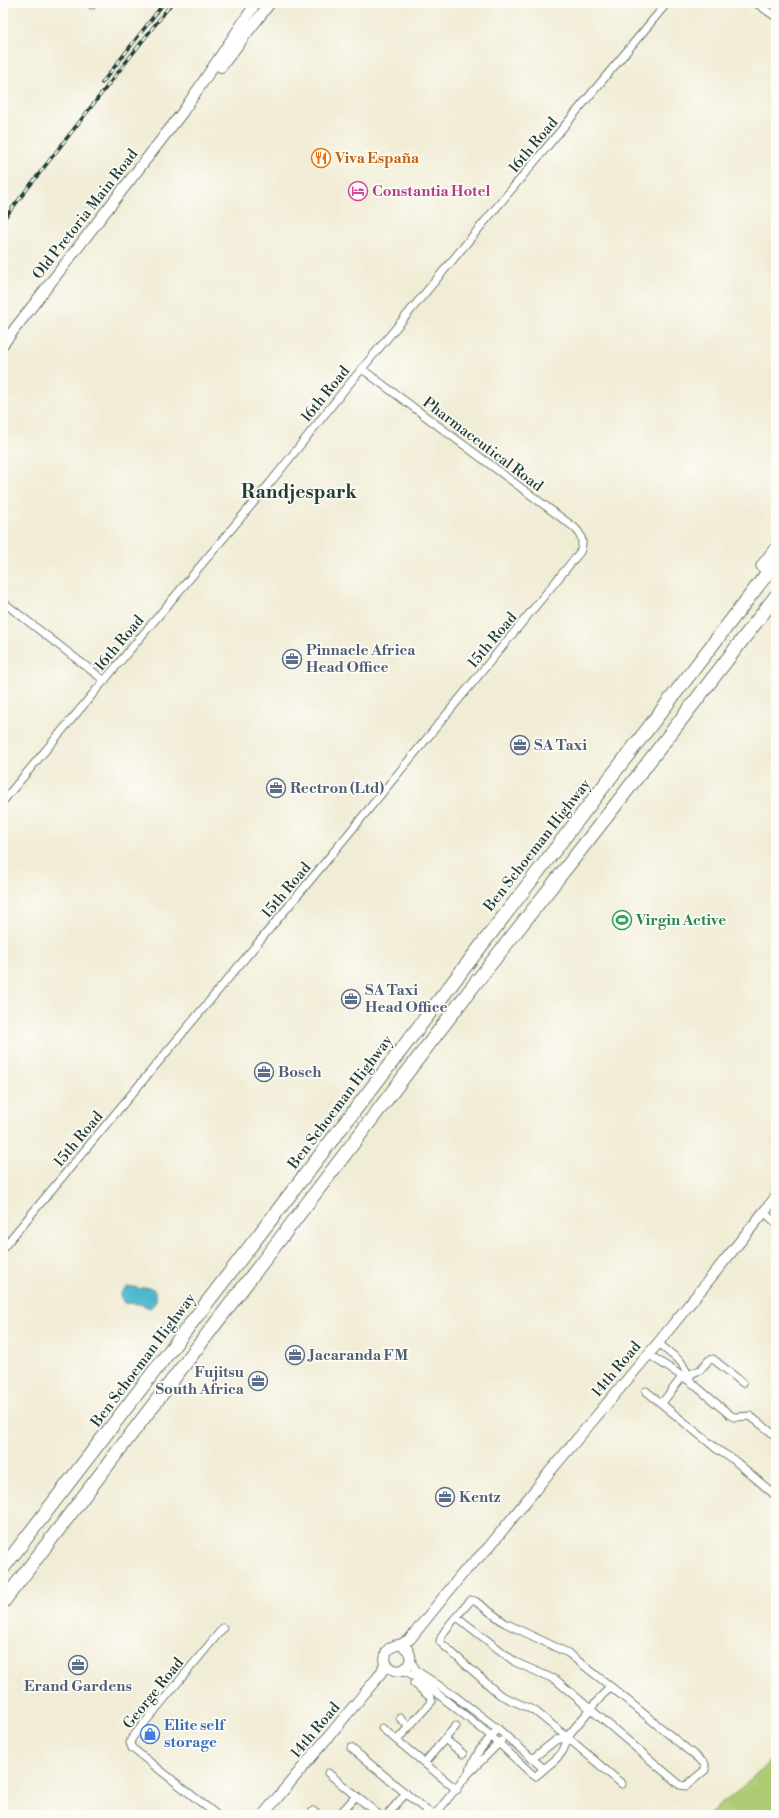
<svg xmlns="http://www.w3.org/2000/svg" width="779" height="1818" font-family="'Libre Bodoni',serif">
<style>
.green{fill:#adcb72;stroke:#668453}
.water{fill:#50b8cd;stroke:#387a80}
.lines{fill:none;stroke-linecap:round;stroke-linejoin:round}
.street-casing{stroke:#687a6c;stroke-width:9}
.secondary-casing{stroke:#687a6c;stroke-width:12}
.highway-casing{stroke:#687a6c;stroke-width:15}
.street{stroke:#fff;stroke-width:7}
.secondary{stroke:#fff;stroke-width:10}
.highway{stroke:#fff;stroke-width:13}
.rail-casing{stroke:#1f3d34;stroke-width:3.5}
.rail{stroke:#fdfcf7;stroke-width:2;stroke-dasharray:6;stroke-linecap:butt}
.labels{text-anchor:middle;stroke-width:3.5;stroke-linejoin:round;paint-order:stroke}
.street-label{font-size:15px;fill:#1f3d34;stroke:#fdfcf7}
.food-label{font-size:15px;font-weight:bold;fill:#c56008;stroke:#fdfcf7;text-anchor:start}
.hotel-label{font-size:15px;font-weight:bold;fill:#b23c85;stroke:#fdfcf7;text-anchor:start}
.service-label{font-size:15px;font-weight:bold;fill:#4e5e75;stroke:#fdfcf7;text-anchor:start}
.leisure-label{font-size:15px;font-weight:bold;fill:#27864d;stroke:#fdfcf7;text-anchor:start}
.shop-label{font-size:15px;font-weight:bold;fill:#366cbe;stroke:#fdfcf7;text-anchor:start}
.district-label{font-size:19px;font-weight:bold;fill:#1f3d34;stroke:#fdfcf7}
</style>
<rect width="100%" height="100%" fill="#fdfcf7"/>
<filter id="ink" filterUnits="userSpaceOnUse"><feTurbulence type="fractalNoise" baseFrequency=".025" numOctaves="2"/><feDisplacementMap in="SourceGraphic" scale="8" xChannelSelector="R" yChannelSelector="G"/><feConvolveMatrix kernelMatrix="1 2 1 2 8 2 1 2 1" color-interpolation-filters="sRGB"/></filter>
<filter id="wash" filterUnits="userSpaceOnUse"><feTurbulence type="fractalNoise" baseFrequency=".012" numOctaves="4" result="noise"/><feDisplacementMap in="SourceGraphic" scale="16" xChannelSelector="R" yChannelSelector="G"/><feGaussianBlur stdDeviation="0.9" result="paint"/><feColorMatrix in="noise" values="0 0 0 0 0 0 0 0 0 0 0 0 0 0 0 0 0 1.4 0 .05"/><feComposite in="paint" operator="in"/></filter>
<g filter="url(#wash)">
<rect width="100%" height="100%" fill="#f1ecd5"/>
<path class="green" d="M776,1755V1815H707L742,1788Z"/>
<path class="water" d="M128,1287H136L138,1289L146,1287L153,1289C158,1295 158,1303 150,1308L139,1304L124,1303L120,1296L124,1289Z"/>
</g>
<g filter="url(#ink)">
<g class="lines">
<defs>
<path id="street" d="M89,3L92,5
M756,3L776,17
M3,602L105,681
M3,801L270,483L345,389L667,3
M764,1212L776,1223
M3,1248L313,877L580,552C584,543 582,535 575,528L362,369
M658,1343L681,1362L690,1378
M648,1354L691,1382L730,1415L734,1417L750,1416L776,1436
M688,1375L700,1370L709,1360L713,1359L743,1383
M646,1391L718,1450L734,1460L776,1496
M662,1403L683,1376
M457,1617L515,1662L556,1680L680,1785L686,1786L705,1770V1764L610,1686L568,1653L505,1623L475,1601L471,1600C464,1609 440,1632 440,1642L500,1695L535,1711L567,1737L622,1784
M403,1670L415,1676L491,1736L533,1775L536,1776L544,1769L498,1729L456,1697L417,1671L410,1660
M400,1718L409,1727
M382,1728L457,1790
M567,1737L610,1686
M445,1739L463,1754
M397,1740L432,1701L430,1697L414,1683
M351,1748L427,1811L433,1814L438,1811L467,1775L501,1741
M532,1759L556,1740L567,1737C565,1754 557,1758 544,1769
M425,1762L456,1726
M469,1771L479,1751L494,1733
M328,1773L379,1815
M313,1811L318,1815
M217,1815L132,1748L130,1743L132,1738L223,1628
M339,1815L356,1796
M387,1815L406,1793"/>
<path id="secondary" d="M221,67L270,3
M3,344L182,113L256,3
M400,1645L410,1639L463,1573L489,1547L552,1469L658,1343L776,1197
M263,1815L378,1677C381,1673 384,1668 385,1663C386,1656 384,1651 392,1647C405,1639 417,1658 406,1668C398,1674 389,1669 385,1662"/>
<path id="highway" d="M763,566L776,549
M3,1568L776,562
M3,1602L474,985L614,807L776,596"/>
</defs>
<use href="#street" class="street-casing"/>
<use href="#secondary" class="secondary-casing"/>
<use href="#highway" class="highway-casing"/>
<use href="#street" class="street"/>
<use href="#secondary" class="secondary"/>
<use href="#highway" class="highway"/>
<defs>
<path id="rail" d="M102,83L164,3
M3,220L172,3"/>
</defs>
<use href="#rail" class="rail-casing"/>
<use href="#rail" class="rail"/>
</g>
</g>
<defs>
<symbol id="restaurant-ring" viewBox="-11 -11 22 22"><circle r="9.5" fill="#fdfcf7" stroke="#e8710a" stroke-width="1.5"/><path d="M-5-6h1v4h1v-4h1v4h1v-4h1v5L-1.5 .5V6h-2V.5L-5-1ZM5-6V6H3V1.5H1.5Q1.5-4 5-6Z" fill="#e8710a"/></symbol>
<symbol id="hotel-ring" viewBox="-11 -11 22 22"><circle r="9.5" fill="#fdfcf7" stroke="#d1479c" stroke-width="1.5"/><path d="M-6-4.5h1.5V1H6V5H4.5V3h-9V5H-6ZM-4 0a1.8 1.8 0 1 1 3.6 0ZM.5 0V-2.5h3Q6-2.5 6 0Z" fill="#d1479c"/></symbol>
<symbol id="office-ring" viewBox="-11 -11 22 22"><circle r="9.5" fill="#fdfcf7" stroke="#5c6f8a" stroke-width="1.5"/><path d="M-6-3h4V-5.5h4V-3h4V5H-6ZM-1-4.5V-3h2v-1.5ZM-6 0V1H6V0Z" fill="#5c6f8a"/></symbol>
<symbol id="stadium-ring" viewBox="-11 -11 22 22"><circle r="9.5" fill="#fdfcf7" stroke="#2e9e5b" stroke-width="1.5"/><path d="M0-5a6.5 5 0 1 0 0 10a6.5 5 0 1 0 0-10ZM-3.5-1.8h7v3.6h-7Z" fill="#2e9e5b"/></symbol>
<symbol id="shop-ring" viewBox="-11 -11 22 22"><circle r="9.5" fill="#fdfcf7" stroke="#3f7fe0" stroke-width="1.5"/><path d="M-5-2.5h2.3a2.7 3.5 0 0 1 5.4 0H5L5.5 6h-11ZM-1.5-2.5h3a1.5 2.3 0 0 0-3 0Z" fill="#3f7fe0"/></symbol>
</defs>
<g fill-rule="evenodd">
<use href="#restaurant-ring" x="310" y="147" width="22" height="22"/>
<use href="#hotel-ring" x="347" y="180" width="22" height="22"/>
<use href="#office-ring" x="281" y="648" width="22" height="22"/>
<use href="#office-ring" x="509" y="734" width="22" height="22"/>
<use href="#office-ring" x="265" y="777" width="22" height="22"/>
<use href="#stadium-ring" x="611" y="909" width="22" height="22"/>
<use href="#office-ring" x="340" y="988" width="22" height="22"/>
<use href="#office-ring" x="253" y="1061" width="22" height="22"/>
<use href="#office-ring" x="284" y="1344" width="22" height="22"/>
<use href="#office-ring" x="247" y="1370" width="22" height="22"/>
<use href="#office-ring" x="434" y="1486" width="22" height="22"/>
<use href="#office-ring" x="67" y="1654" width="22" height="22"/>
<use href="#shop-ring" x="139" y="1723" width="22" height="22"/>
</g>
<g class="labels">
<g class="street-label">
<text transform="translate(533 145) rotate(-50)" y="5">16th Road</text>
<text transform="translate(85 214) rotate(-52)" y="5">Old Pretoria Main Road</text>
<text transform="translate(325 394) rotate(-51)" y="5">16th Road</text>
<text transform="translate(483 444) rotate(37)" y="5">Pharmaceutical Road</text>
<text transform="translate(492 640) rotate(-50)" y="5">15th Road</text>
<text transform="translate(119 643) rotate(-50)" y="5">16th Road</text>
<text transform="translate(537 845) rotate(-52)" y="5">Ben Schoeman Highway</text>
<text transform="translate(286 890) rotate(-50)" y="5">15th Road</text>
<text transform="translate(340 1102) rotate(-53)" y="5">Ben Schoeman Highway</text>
<text transform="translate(78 1139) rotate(-50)" y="5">15th Road</text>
<text transform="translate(143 1360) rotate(-53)" y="5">Ben Schoeman Highway</text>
<text transform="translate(616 1369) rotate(-50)" y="5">14th Road</text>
<text transform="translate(153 1693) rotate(-51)" y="5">George Road</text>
<text transform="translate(315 1730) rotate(-50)" y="5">14th Road</text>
</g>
<g class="food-label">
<text x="335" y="163">Viva España</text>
</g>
<g class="hotel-label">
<text x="372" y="196">Constantia Hotel</text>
</g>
<g class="service-label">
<text x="306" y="655">Pinnacle Africa<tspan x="306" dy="17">Head Office</tspan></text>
<text x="534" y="750">SA Taxi</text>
<text x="290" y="793">Rectron (Ltd)</text>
<text x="365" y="995">SA Taxi<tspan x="365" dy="17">Head Office</tspan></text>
<text x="278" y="1077">Bosch</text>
<text x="309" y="1360">Jacaranda FM</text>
<text x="244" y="1377" text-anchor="end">Fujitsu<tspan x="244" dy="17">South Africa</tspan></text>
<text x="459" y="1502">Kentz</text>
<text x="78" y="1691" text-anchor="middle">Erand Gardens</text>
</g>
<g class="leisure-label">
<text x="636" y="925">Virgin Active</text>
</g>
<g class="shop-label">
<text x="164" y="1730">Elite self<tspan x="164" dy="17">storage</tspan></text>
</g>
<g class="district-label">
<text x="299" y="498">Randjespark</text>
</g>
</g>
<rect width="779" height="1818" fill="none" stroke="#fdfcf7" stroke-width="16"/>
</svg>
